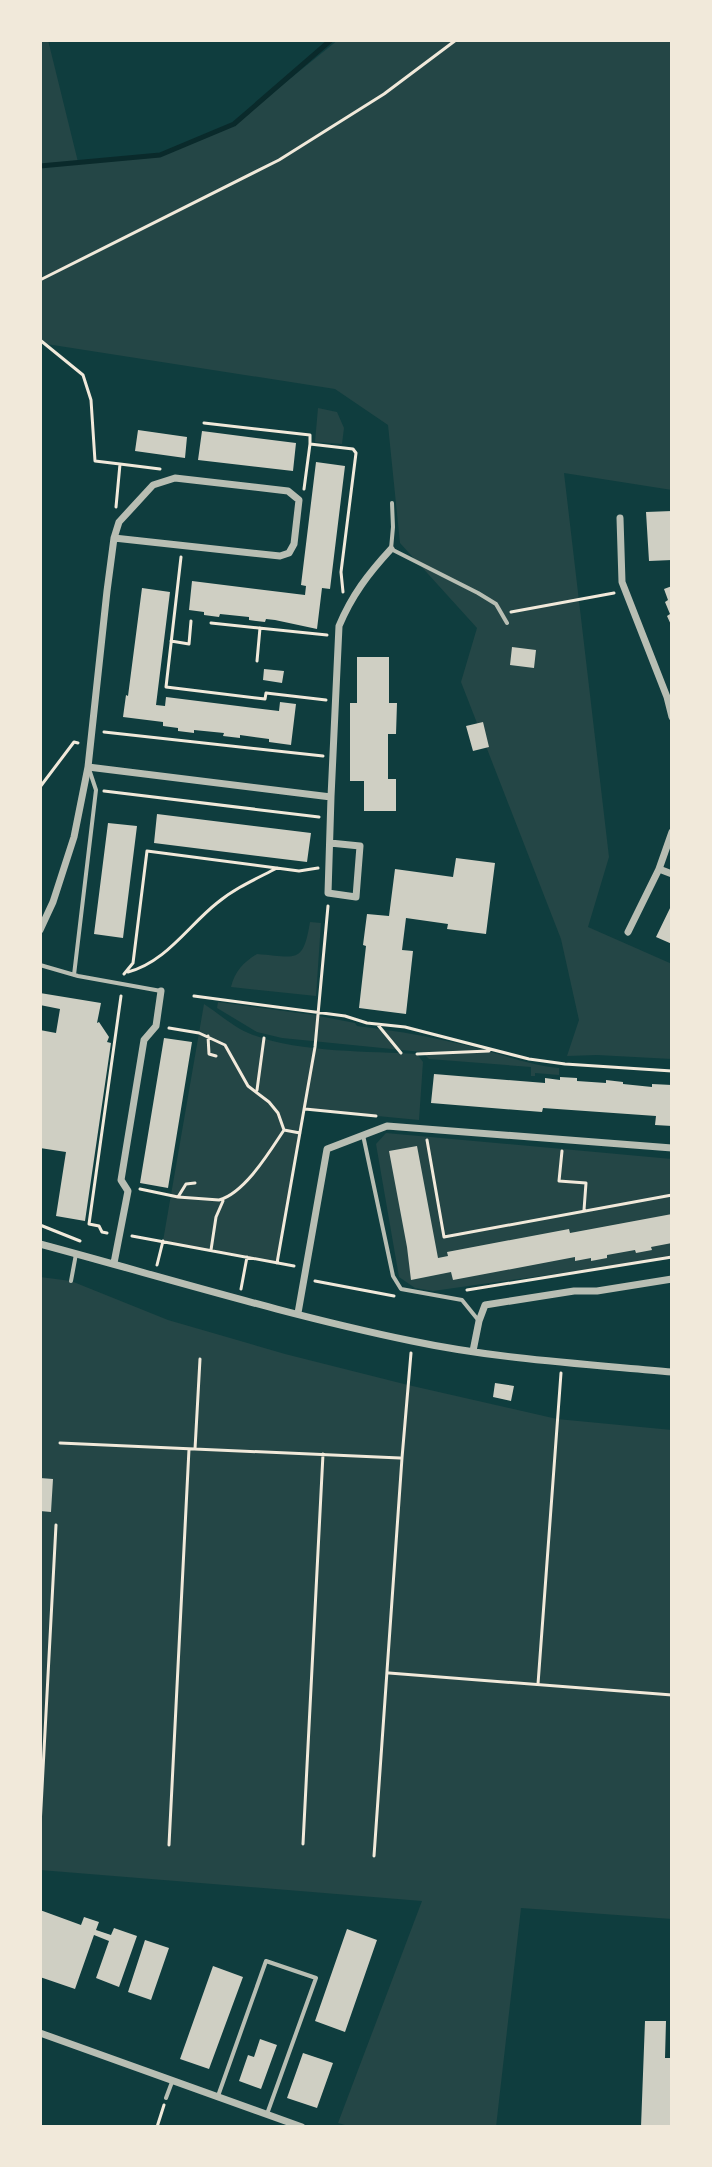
<svg xmlns="http://www.w3.org/2000/svg" width="712" height="2167" font-family="Jost,sans-serif">
<style>
.green{fill:#244646}
.lines{fill:none;stroke-linecap:round;stroke-linejoin:round}
.stream{stroke:#0a2a2b;stroke-width:5}
.building{fill:#cfcfc3}
.path{stroke:#f1e9da;stroke-width:3}
.service{stroke:#b8beb3;stroke-width:4}
.minor{stroke:#b8beb3;stroke-width:7}
</style>
<rect width="100%" height="100%" fill="#0f3d3e"/>
<path class="green" d="M40,40H48L78,162L160,155L234,124L338,40H672V490L564,473L609,857L588,927L672,964V1059L597,1055L567,1056L579,1020L561,939L461,682L477,628L400,543L388,425L335,389L40,343Z
M318,408L337,412L344,428L342,444L315,442Z
M310,922L321,923L316,996L231,987C235,971 244,962 257,954C296,957 303,965 310,922Z
M218,1002L314,1015L355,1023L357,1026C399,1031 439,1038 480,1049C507,1056 530,1065 559,1068V1075L535,1073V1076H531V1067L429,1059L422,1052L282,1038L257,1032L217,1008Z
M204,1004C216,1012 228,1022 240,1029C285,1053 366,1051 417,1054L423,1062L419,1120L304,1109L277,1263L163,1241Z
M386,1133L672,1159V1257C593,1270 513,1279 433,1291L415,1288L399,1277L376,1144Z
M40,1277L71,1281L168,1320L285,1354L408,1385L557,1419L672,1430V1919L521,1908L496,2127H352L338,2123L422,1901L40,1870Z"/>
<g class="lines">
<path class="stream" d="M40,166L160,155L234,124L331,40"/>
</g>
<path class="building" d="M138,430L187,437L185,458L135,451Z
M202,431L296,443L293,471L198,460Z
M316,462L345,466L330,589L322,588L317,629L275,620L266,619L265,622L249,620V617L220,614L219,617L204,615V612L189,610L192,581L305,595L306,586L301,585Z
M672,511V560L649,561L646,512Z
M672,586V627L667,616L670,614L665,602L668,600L664,589Z
M142,588L170,592L156,705L165,706L166,697L279,711L280,702L296,704L291,745L269,742V739L240,735V738L223,736L224,733L194,730V733L178,731V728L163,726V722L123,717L126,695L128,696Z
M512,647L536,650L534,668L510,665Z
M357,657H389V703H397L396,734H388V779H396V811H364V781H350V703H357Z
M264,669L284,671L282,683L263,680Z
M483,722L489,747L473,751L466,726Z
M157,814L311,833L307,862L154,843Z
M108,823L137,826L123,938L94,934Z
M456,858L495,863L486,934L447,929L448,924L406,918L402,950L413,951L406,1014L359,1008L366,946L363,945L367,914L389,916L395,869L453,877Z
M672,904V944L656,937Z
M40,993L101,1003L97,1023L99,1022L109,1037L107,1042L111,1043L85,1221L56,1216L66,1152L40,1148V1030L56,1033L60,1009L40,1005Z
M164,1038L192,1042L168,1188L140,1183Z
M434,1074L545,1083V1078L560,1080V1077L577,1078V1081L606,1083V1080L623,1082V1084L652,1087V1084L672,1085V1126L655,1125L656,1116L543,1108L542,1112L431,1103Z
M417,1146L438,1258L448,1256L447,1252L569,1229L570,1233L672,1214V1243L651,1247L652,1250L636,1253L635,1250L607,1255V1258L591,1261V1258L575,1261V1257L453,1280L451,1272L411,1280L407,1247L389,1151Z
M495,1383L514,1386L511,1401L493,1397Z
M40,1478L53,1479L51,1512L40,1511Z
M40,1910L81,1925L84,1917L99,1922L96,1930L111,1935L114,1928L137,1936L119,1987L96,1978L109,1941L94,1935L75,1989L40,1977Z
M347,1929L377,1940L345,2032L315,2021Z
M145,1940L169,1948L151,2000L128,1992Z
M213,1966L243,1977L209,2069L180,2059Z
M645,2021H666L665,2058H672V2127H641Z
M260,2039L277,2045L261,2089L239,2081L248,2055L254,2057Z
M303,2053L333,2063L317,2108L287,2098Z"/>
<g class="lines">
<path class="path" d="M40,280L279,160L384,94L456,40
M40,340L83,375L91,400L95,461L120,464L116,507
M204,423L310,435V444L353,449L356,453L341,572L343,592
M120,464L160,469
M304,489L310,444
M181,557L166,687L265,699L266,693L326,700
M511,612L614,593
M211,623L327,635
M171,641L189,644L191,621
M257,661L260,628
M104,732L323,756
M40,787L74,742L78,743
M104,791L319,817
M128,972C166,962 188,926 217,903C235,888 256,879 277,868
M124,974L133,963L147,851L299,871L318,868
M194,996L345,1016L367,1023L405,1027L529,1059L565,1064L672,1071
M378,1025L401,1053
M169,1028L199,1033L225,1045L248,1086L269,1102L278,1113L284,1130C270,1151 245,1193 219,1200L178,1197
M208,1036L209,1054L216,1056
M417,1054L489,1051
M257,1090L264,1038
M305,1109L376,1116
M284,1130L300,1133
M427,1140L444,1237L672,1195
M562,1151L559,1181L586,1183L584,1210
M140,1189L178,1197L186,1184L195,1183
M40,1225L80,1241
M107,1233L102,1232L99,1226L89,1224L121,996
M132,1236L294,1266
M211,1250L216,1217L223,1201
M277,1263L315,1047L328,906
M157,1265L163,1241
M315,1281L394,1296
M241,1289L247,1257
M467,1290L672,1257
M60,1443L400,1458
M195,1449L200,1359
M389,1673L672,1695
M538,1684L561,1373
M40,1826L56,1525
M303,1844L323,1454
M169,1845L189,1449
M374,1856L402,1458L411,1353
M157,2127L164,2105"/>
<path class="service" d="M392,503L393,527L391,549L478,593L496,604L507,623
M40,965L78,976L161,991
M74,975L96,790L90,772
M363,1135L393,1276L401,1289L462,1300L479,1321
M71,1281L76,1254
M218,2096L266,1961L316,1978L267,2114
M166,2098L172,2082"/>
<path class="minor" d="M620,518L622,582L667,697L672,717
M88,767L331,797
M672,832L659,869L672,874
M330,843L360,846L356,897L328,893C329,861 330,829 331,797L339,626C352,595 368,574 391,549
M40,930L53,902L74,837L88,767L107,591L114,538L119,522L153,485L175,478L288,491L299,500L294,544L289,553L280,556L114,538
M628,932L659,869
M40,1244C163,1277 286,1315 412,1341C497,1359 585,1364 672,1372
M114,1263L128,1191L121,1180L144,1040L156,1026L161,991
M298,1313L327,1149L387,1126L672,1148
M473,1351L479,1321L485,1305L574,1291H597L672,1279
M40,2033L302,2127"/>
</g>
<rect width="712" height="2167" fill="none" stroke="#f1e9da" stroke-width="84"/>
</svg>
